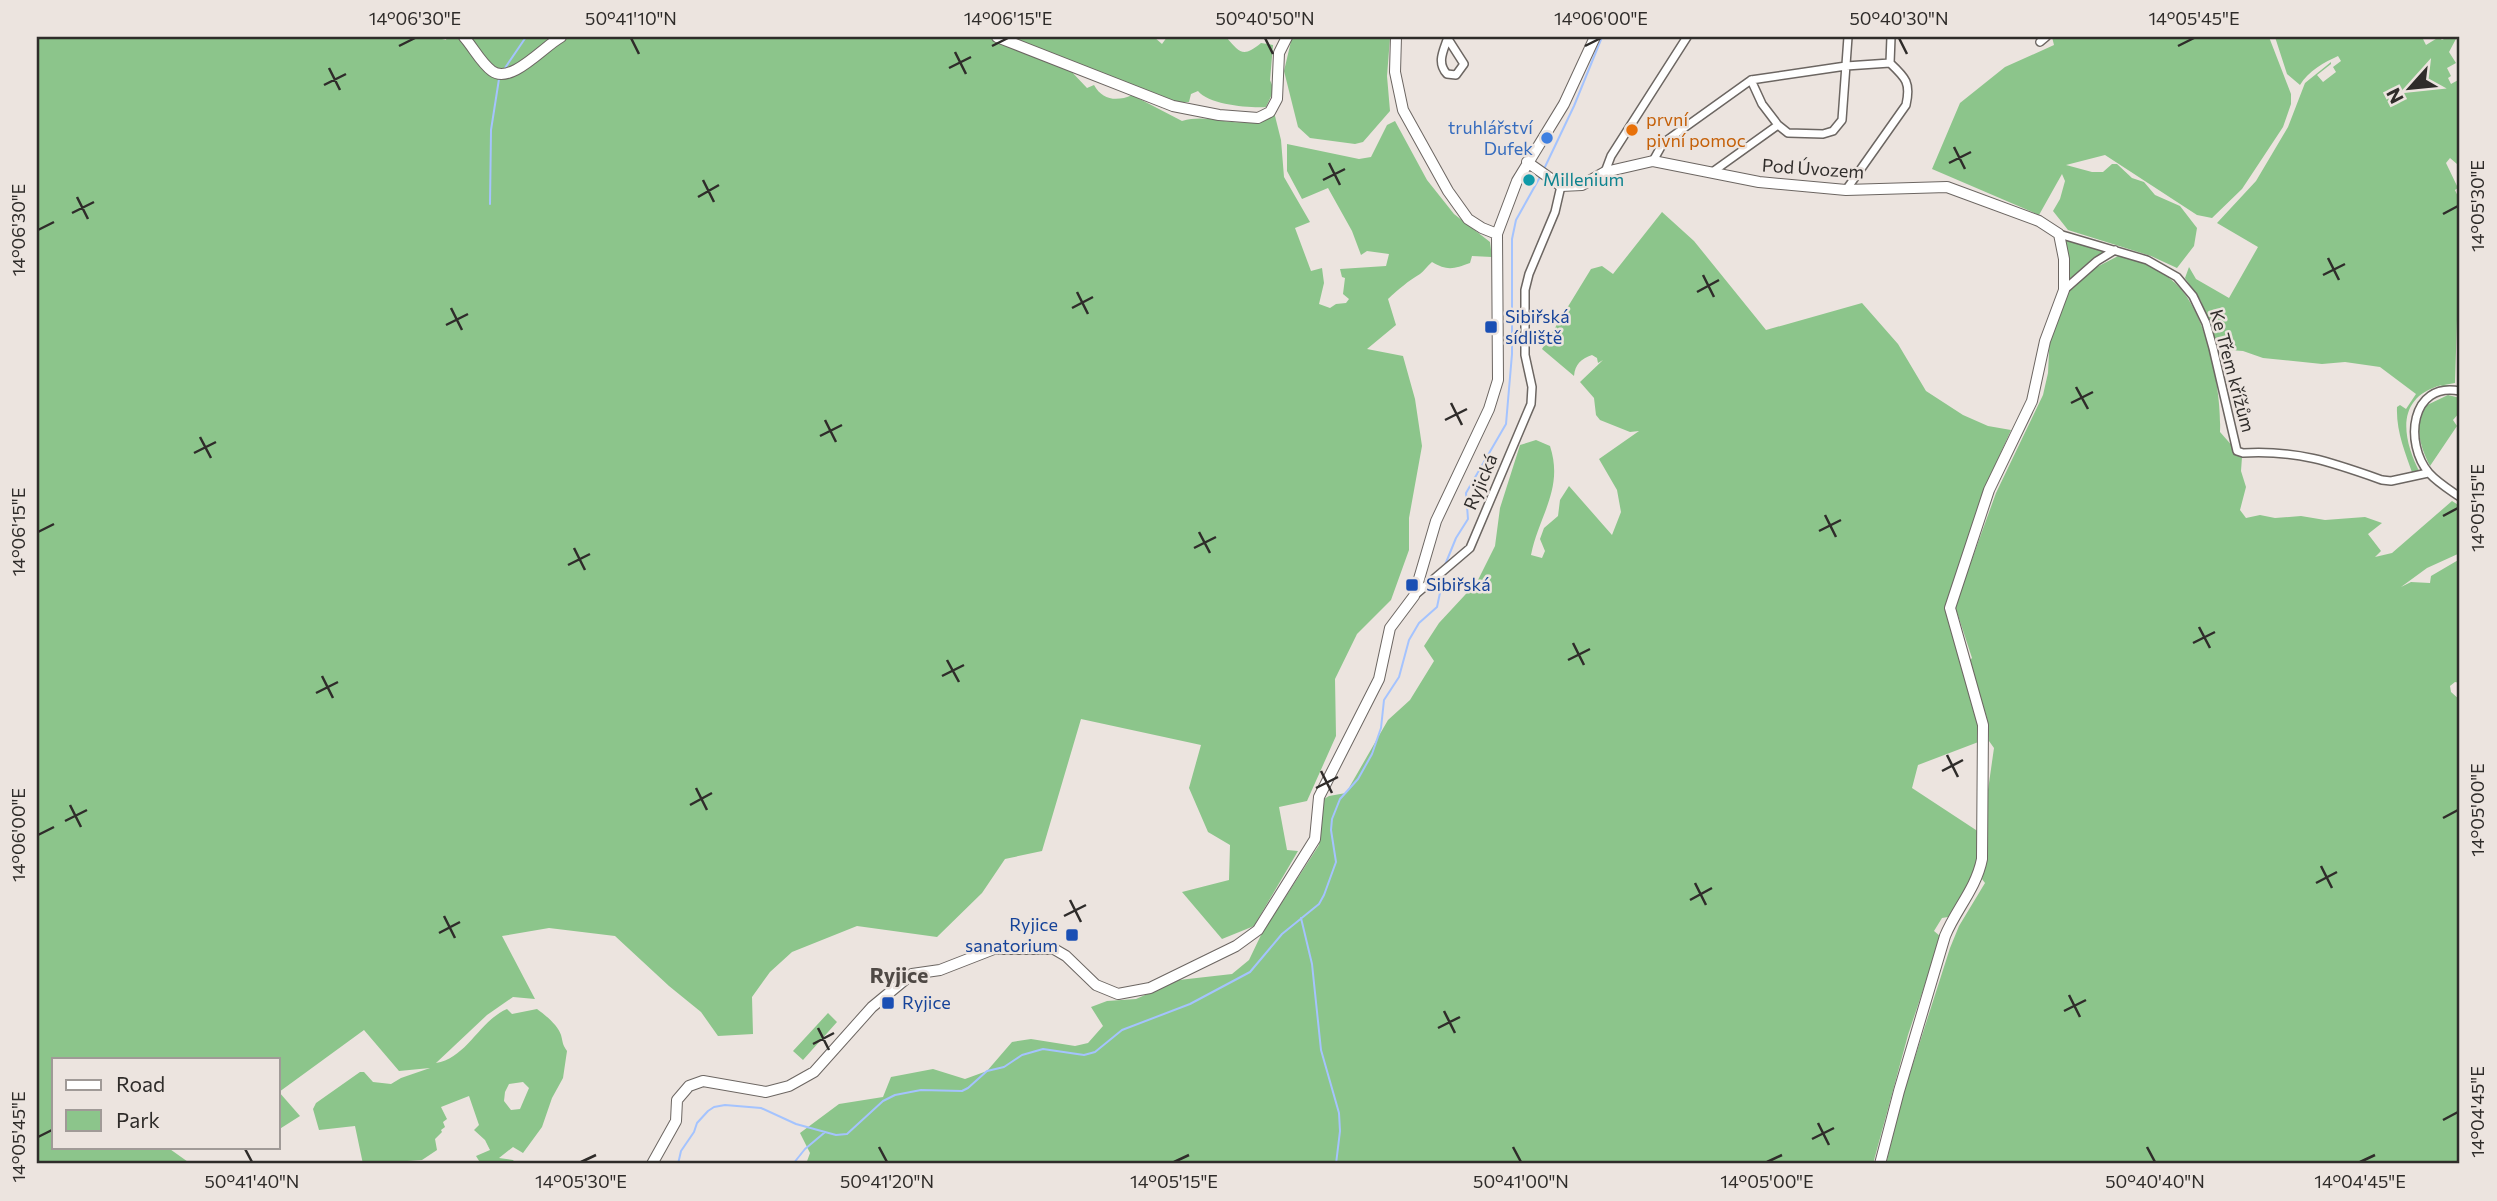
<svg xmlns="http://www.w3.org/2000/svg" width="2497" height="1201" font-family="Commissioner,sans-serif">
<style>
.green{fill:#8cc58b;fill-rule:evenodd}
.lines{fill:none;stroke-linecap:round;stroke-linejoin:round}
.stream{stroke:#a4c3fe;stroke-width:2}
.street-casing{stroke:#6c6662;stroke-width:10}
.secondary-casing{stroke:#6c6662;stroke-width:12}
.street{stroke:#fff;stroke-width:7}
.secondary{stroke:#fff;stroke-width:10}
.ticks{fill:none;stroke:#2f2c2a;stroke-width:2.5}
.food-dot{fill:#e8710a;stroke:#ece4df;stroke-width:2.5}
.shop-dot{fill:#3f7fe0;stroke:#ece4df;stroke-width:2.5}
.culture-dot{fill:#0f9aa8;stroke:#ece4df;stroke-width:2.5}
.transit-dot{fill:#1a4fb4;stroke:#ece4df;stroke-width:2.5}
.labels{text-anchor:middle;stroke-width:5;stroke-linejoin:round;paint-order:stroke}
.food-label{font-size:18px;fill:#c56008;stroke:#ece4df;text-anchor:start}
.shop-label{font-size:18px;fill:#366cbe;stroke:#ece4df;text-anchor:end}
.street-label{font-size:18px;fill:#2f2c2a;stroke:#ece4df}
.culture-label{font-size:18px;fill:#0d838f;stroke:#ece4df;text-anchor:start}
.transit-label{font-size:18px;fill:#164399;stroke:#ece4df;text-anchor:start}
.quarter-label{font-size:21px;font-weight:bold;fill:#4f4945;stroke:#ece4df}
.neatline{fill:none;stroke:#2f2c2a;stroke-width:2.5}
.ticks-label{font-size:18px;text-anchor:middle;fill:#2f2c2a}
</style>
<rect width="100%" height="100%" fill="#ece4df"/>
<path class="green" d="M37,37H434L446,40L447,37L461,39L492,76C524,85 543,47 571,37H987L1069,69L1087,88L1094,85C1102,100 1117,102 1132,95L1182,121C1215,111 1239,135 1274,112L1281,140L1284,177L1310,222L1295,228L1311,271L1322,268L1324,283L1319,304L1330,308L1336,304L1346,303L1349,299L1343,294L1345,278L1342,277L1340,269L1386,266L1389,254L1367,251L1361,255L1352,231L1328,188L1302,199L1287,171V144L1359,159L1371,157L1387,125L1395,121L1427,180L1454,214L1490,242L1492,257L1472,256L1470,263C1454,269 1447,271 1432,262C1427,266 1424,271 1420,274C1408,281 1399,289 1388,299L1396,325L1367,349L1403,356L1415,399L1422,446L1409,518V550L1391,600L1357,634L1335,679L1336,736L1307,801L1279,807L1287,850L1298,851L1254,926L1222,939L1182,892L1229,880L1230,845L1208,832L1189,788L1201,745L1081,719L1042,851L1005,859L982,893L937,937L857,926L792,952L770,972L752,997L753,1034L718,1036L701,1012L669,986L615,936L549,928L502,936L535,999L513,997L487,1015L436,1063C467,1058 479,1021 507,1009L512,1014L537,1009C545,1015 558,1025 561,1035C563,1042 562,1044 567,1051L563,1078L552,1098L542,1127L523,1153L513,1147L499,1158L513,1160L516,1164H481L476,1156L490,1150L485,1140L474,1130L479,1125L469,1096L441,1107L447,1119L443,1122L445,1127L441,1130L442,1132L435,1139L437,1150L422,1160L363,1164L355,1126L319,1130L313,1109L316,1103L360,1072H364L373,1082L391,1084L401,1078L430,1068L399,1071L364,1030L279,1092L300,1116L278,1130V1059H54V1147H167L191,1164H37ZM523,1082L529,1088L520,1109L511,1110L504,1101L505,1092L509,1084Z
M469,37H554L514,68L500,71L490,65Z
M1007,37H1154L1162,44L1167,37H1226C1240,53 1243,58 1261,43L1273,45L1270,80L1274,90L1266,107C1249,108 1209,105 1198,91L1191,94L1189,102H1177Z
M1292,37L1390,38L1387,76L1390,111L1363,142L1355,144L1310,138L1298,127L1284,71Z
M2052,37H2269L2291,94V104L2283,127L2242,189L2212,218L2197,215L2105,155L2066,165L2092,172H2103L2112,164H2117L2132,178L2144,182L2155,195L2180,206L2197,228L2194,246L2177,268L2151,256L2068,230L2053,211L2060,199L2065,181L2062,174L2039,215L1932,169L1960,103L2005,67L2054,45Z
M2275,37H2426L2423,39L2426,45L2439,37L2442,40L2448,37H2457L2449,52L2456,63L2447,68L2451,76L2448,78L2451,84L2460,79V118L2457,119L2458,125H2460V163L2457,164L2450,158L2446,163L2458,188L2455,190L2460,201V293L2457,320L2455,383L2444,385H2453L2438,390L2436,388L2442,385C2395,397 2402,438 2420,473L2413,475C2405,452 2396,431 2397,407L2400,405L2406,409L2416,394L2380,367L2345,362L2322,364L2263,358L2243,351L2216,349L2201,301L2185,278L2189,267L2196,279L2229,298L2258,247L2217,223L2256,181L2288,127L2305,83L2331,62V64L2317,75L2323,82L2336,72L2333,67L2341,61L2338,56C2325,62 2308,71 2300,85L2287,74Z
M1662,212L1694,241L1766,330L1862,303L1898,344L1926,391L1963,415L1988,426L2011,430L1985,488L1946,608L1979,726L1981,741L1918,765L1912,788L1979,832C1977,871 1972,885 1948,917L1942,918L1934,931L1940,936L1937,948L1908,1035L1873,1164H806L810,1153L800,1133L839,1104L883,1097L891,1077L933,1069L965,1079L987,1071L1012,1042L1031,1039L1075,1046L1088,1043L1103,1026L1091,1007L1107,1001L1136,999L1179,980L1232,974L1249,960L1261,935L1319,845L1324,799L1329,796L1346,793L1388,720L1410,700L1434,661L1424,646L1439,623L1477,582L1495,546L1500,508L1520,445L1536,440L1550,446C1564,489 1539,515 1531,555L1542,558L1545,551L1540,539L1544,528L1558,516L1560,500L1569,486L1612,535L1621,512L1617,490L1599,459L1639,431L1630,432L1600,420L1596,415L1594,398L1580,382L1603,360L1598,363L1597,358L1592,355C1581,359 1575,364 1574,376L1542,349L1591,269L1602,266L1613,274Z
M2065,238L2109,251L2065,285Z
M2120,255L2146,261L2170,276L2169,278C2206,304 2222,389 2220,432L2242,457L2241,471L2246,487L2240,510L2246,518L2260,515L2275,518L2301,516L2325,520L2365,517L2382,523L2368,534L2381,551L2375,557L2392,553L2452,501L2460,506V553L2427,568L2401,587L2411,582L2430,583L2431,576L2460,559V683L2455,682L2450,686L2451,692L2460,700V1164H1886L1903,1095L1950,948L1959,926L1985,883L1982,879L1986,860L1988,790L1994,748L1989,741L1987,718L1968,662L1972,658L1955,606L1996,493L2043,395L2048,373L2050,332L2067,291L2093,269Z
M2448,395L2460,398V412L2453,420L2457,426L2430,466C2420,446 2414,427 2425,406Z
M828,1013L837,1022L803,1060L793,1051Z"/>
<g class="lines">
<path class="stream" d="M505,68L526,37
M1544,169L1574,106L1602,37
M490,204L491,130L499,79
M1445,565L1456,538L1468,519L1466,493L1506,424L1512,354V239L1516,220L1540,177
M1301,918L1312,964L1321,1050L1339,1113L1340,1131L1336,1164
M678,1164L681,1151L694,1132L697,1123L708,1111L714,1107L725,1105L761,1108L796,1124L836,1135L847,1134L883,1101L895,1095L921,1090L962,1091L968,1088L987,1071L1004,1067L1022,1055L1043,1049L1084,1055L1095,1052L1122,1030L1190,1004L1250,972L1282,934L1319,904L1324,895L1336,862L1331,830L1332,819L1340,799L1358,779L1372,754L1381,728L1384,700L1399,677L1409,640L1419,623L1437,607L1444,574
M793,1164L805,1149L824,1133"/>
<defs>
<path id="street" d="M1448,39L1464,64L1456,75L1447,74C1436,62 1444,50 1448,37
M2040,42L2046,37
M1890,63L1891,37
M1751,80L1762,104L1778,125L1788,133L1823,134L1833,131L1842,120L1848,37
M1653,161L1663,143L1751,80L1846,66L1890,63C1906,78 1911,83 1906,105L1846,190
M1605,172L1611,156L1687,37
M1711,173L1778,125
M2059,234L2147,260L2177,277L2193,296L2206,323L2213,348L2237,451L2243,453C2298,450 2331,462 2382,480L2391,481L2428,473
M2064,290L2097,261L2115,250
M2460,391C2410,381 2404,444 2429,473C2438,483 2450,490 2460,497
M1415,595L1470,548L1531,404L1532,387L1525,355V290L1529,274L1555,212L1561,186"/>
<path id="secondary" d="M464,37C473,47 481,63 492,71C511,85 544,46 561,37
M997,37L1173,106L1219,115L1258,118L1270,112L1277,99L1279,53L1287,37
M1396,37L1395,72L1403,110L1448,191L1468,219L1482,228L1497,234
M1527,162L1561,186L1582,185L1605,172L1653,161L1759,182L1846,190L1947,187L2039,221L2059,234L2064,259V290L2045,341L2032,401L1989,490L1950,608L1983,725L1982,859C1976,889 1956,909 1945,936L1899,1091L1880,1164
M652,1164L676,1121L677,1100L689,1086L703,1081L766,1092L789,1086L814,1072L872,1007L912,974L940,970L994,949H1054L1066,956L1096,985L1118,994L1150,988L1236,946L1258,930L1315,839L1319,797L1379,679L1390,628L1414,596L1436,521L1489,409L1498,380L1497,234L1517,181L1564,104L1595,37"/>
</defs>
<use href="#street" class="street-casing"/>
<use href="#secondary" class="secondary-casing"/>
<use href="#street" class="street"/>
<use href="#secondary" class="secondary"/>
</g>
<path class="ticks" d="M631,38L639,54M1265,38L1273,54M1899,38L1907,54M399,46L415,38M992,46L1008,38M1585,46L1601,38M2178,46L2194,38M955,52L966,74M329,68L340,90M949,68L971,57M324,85L346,74M1954,147L1965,169M1329,163L1340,185M1949,163L1971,152M703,180L714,202M1323,180L1345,169M77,197L88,219M698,197L719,185M72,213L94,202M2443,214L2458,206M38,230L54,222M2328,258L2339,280M1703,275L1714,297M2323,275L2345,264M1077,292L1088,314M1697,292L1719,280M451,308L462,330M1072,308L1093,297M446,325L468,314M2076,387L2088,409M1451,403L1462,425M2071,403L2093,392M825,420L836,442M1445,420L1467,409M820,436L842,425M200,437L211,458M194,453L216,442M1825,515L1836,537M2443,516L2458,508M1819,531L1841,520M38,532L54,524M1199,532L1210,553M574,548L585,570M1194,548L1216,537M568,565L590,554M2199,627L2210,648M1573,643L1584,665M2193,643L2215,632M947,660L959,682M1568,660L1590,649M322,676L333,698M942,676L964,665M316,693L338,682M1947,755L1958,777M1321,771L1332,793M1942,771L1963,760M696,788L707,810M1316,788L1338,777M70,805L81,827M690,805L712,793M2443,818L2458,810M65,821L87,810M38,835L54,827M2321,866L2332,888M1695,883L1706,905M2316,883L2337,872M1070,900L1081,922M1690,900L1712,888M444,916L455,938M1064,916L1086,905M439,933L460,922M2069,995L2080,1017M1444,1011L1455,1033M2064,1011L2086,1000M818,1028L829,1050M1438,1028L1460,1017M813,1044L834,1033M2443,1120L2458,1112M1818,1123L1829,1145M38,1137L54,1129M1812,1139L1834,1128M244,1147L252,1162M879,1147L887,1162M1513,1147L1521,1162M2147,1147L2155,1162M581,1162L596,1155M1174,1162L1189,1155M1767,1162L1782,1155M2360,1162L2375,1155"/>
<circle class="food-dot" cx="1632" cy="130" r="7"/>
<circle class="shop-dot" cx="1547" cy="138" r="7"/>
<circle class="culture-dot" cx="1529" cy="180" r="7"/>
<g class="transit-dot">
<rect x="1484" y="320" width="14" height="14" rx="3.5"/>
<rect x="1405" y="578" width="14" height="14" rx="3.5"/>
<rect x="1065" y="928" width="14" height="14" rx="3.5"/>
<rect x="881" y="996" width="14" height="14" rx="3.5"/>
</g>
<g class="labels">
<g class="food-label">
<text x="1646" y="126">první<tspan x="1646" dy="21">pivní pomoc</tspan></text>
</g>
<g class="shop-label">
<text x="1533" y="134">truhlářství<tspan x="1533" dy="21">Dufek</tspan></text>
</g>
<g class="street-label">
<text transform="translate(1813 169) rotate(4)" y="6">Pod Úvozem</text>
<text transform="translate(2232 371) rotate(75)" y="6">Ke Třem křížům</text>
<text transform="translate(1481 482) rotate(-67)" y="6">Ryjická</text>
</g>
<g class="culture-label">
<text x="1543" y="186">Millenium</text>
</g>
<g class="transit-label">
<text x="1505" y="323">Sibiřská<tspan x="1505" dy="21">sídliště</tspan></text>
<text x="1426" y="591">Sibiřská</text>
<text x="1058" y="931" text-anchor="end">Ryjice<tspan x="1058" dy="21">sanatorium</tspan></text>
<text x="902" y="1009">Ryjice</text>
</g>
<g class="quarter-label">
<text x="899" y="983">Ryjice</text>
</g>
</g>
<rect width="2497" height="1201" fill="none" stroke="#ece4df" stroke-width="77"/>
<rect x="52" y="1058" width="228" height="91" fill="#ece4df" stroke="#a09a97" stroke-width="2"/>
<rect x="66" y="1080" width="35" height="10" fill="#ffffff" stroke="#a09a97" stroke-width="2"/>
<text x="116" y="1092" font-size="21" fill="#2f2c2a">Road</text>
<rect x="66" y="1110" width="35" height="21" fill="#8cc58b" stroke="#a09a97" stroke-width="2"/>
<text x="116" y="1128" font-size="21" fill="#2f2c2a">Park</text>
<g transform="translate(2410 88) rotate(243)" stroke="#ece4df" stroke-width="5" paint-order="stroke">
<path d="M0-5L12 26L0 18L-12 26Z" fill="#2f2c2a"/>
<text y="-10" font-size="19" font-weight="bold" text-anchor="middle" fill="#2f2c2a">N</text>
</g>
<rect x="38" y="38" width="2420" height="1124" class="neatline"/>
<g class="ticks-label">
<text x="415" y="25">14°06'30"E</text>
<text x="631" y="25">50°41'10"N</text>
<text x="1008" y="25">14°06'15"E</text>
<text x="1265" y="25">50°40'50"N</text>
<text x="1601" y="25">14°06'00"E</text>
<text x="1899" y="25">50°40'30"N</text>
<text x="2194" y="25">14°05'45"E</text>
<text transform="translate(2478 206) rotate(-90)" y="6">14°05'30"E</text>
<text transform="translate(19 230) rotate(-90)" y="6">14°06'30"E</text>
<text transform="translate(2478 508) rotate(-90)" y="6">14°05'15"E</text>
<text transform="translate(19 532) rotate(-90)" y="6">14°06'15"E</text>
<text transform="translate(2478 810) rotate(-90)" y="6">14°05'00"E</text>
<text transform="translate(19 835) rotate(-90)" y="6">14°06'00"E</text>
<text transform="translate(2478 1112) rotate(-90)" y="6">14°04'45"E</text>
<text transform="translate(19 1137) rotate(-90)" y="6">14°05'45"E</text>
<text x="252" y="1188">50°41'40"N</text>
<text x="581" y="1188">14°05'30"E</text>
<text x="887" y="1188">50°41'20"N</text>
<text x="1174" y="1188">14°05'15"E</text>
<text x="1521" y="1188">50°41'00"N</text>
<text x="1767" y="1188">14°05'00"E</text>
<text x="2155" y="1188">50°40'40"N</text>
<text x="2360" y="1188">14°04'45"E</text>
</g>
</svg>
